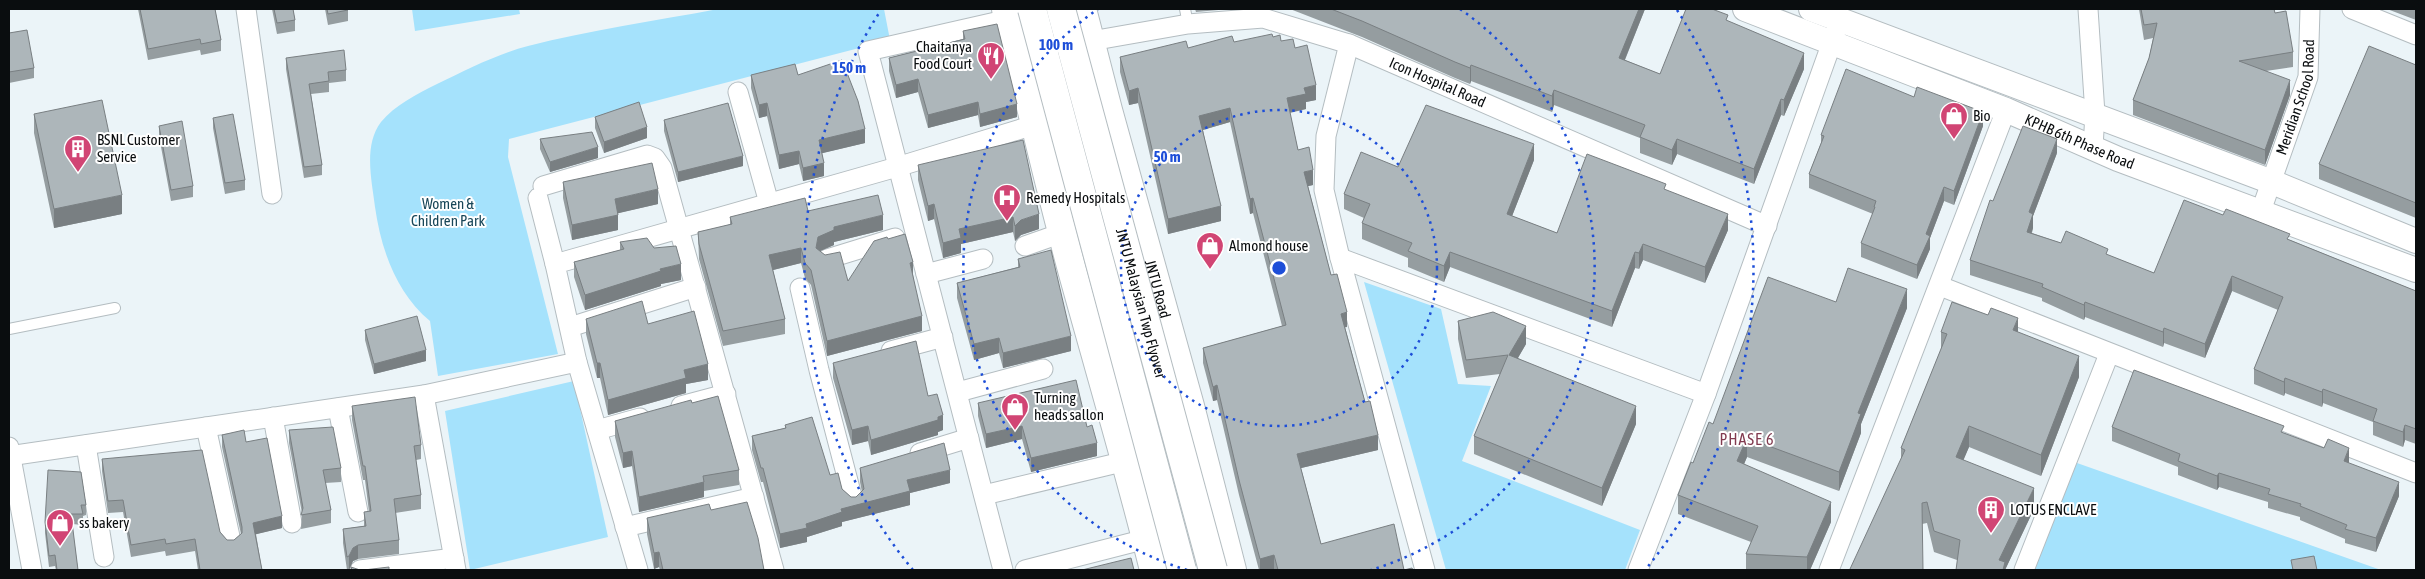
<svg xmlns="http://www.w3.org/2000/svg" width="2425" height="579" font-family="'Asap Condensed',sans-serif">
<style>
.green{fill:#a5e2fc}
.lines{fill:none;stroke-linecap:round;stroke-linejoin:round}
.service-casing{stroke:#b4bdc1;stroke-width:12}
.minor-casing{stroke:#b4bdc1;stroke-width:21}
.tertiary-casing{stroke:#b4bdc1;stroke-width:26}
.primary-casing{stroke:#b4bdc1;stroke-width:30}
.service{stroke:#fff;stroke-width:10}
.minor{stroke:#fff;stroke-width:19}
.tertiary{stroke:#fff;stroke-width:24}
.primary{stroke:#fff;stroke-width:28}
.primary-bridge-casing{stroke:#b4bdc1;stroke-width:30;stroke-linecap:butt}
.primary-bridge{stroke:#fff;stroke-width:28}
.wall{fill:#959da0}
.shaded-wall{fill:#797f82}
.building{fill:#adb6ba;stroke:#797f82}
.ring{fill:none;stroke:#1d4ed8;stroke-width:2.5;stroke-dasharray:2.5 5}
.labels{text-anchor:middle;stroke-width:4;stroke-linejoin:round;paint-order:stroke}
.poi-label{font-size:15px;fill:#0a0d0f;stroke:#fff;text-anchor:start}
.street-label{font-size:15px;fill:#0a0d0f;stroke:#fff}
.park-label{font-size:15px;fill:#184658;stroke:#fff}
.neighbourhood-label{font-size:16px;letter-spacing:1px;fill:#823b50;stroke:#fff}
.centre{fill:#1d4ed8;stroke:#fff;stroke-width:2.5}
.ring-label{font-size:15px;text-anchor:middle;font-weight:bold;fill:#1d4ed8;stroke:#fff;stroke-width:4;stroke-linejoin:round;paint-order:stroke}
</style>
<rect width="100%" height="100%" fill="#ebf4f8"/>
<path class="green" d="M412,9H519L520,14L415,31Z
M718,9H884L890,40L509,139L508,157L558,354L438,376L430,321C396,293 381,249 375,207C372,181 363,146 381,122C395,105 417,94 437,84C466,70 497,54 528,46C590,30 655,21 718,9Z
M1364,282L1441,309L1458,384L1491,386L1462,461L1640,530L1625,570H1446Z
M574,381L608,537L470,570L445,411Z
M2077,463L2381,570H2032L2043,541Z"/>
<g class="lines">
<defs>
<path id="service" d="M1185,9L1188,24
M9,329L115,308"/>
<g id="minor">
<path d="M246,9L272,194"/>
<path d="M2088,9L2095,114L2093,147"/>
<path d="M2352,9L2416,35"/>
<path id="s1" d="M1091,41L1188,24L1263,18L1349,44L1767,226"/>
<path d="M738,92L769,203"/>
<path d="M543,186L647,155L655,158L662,168L774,570"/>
<path d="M538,198L555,264"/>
<path id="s2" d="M2261,211L2308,77L2310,9"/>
<path d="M1025,246L1062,233"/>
<path d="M1340,258L1324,190L1326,136L1349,44"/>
<path d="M827,259L895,238"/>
<path d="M926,274L983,259"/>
<path d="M1940,286L2416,473"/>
<path d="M800,288L819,370L853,500"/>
<path d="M570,327L696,287"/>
<path d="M891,351L943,337"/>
<path d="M958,392L1043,369"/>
<path d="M424,395L456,570"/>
<path d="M681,406L726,394"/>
<path d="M338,408L358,512"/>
<path d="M273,417L292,523"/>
<path d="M206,427L231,541"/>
<path d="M597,430L640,418"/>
<path d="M86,445L104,557"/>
<path d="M9,447L32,570"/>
<path d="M920,453L969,438"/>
<path d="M9,456L424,395L577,362"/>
<path d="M984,495L1126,461"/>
<path d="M625,527L754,497"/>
<path d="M360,570L454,558"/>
<path d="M638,570L577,362L555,264L897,167L1034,125"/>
<path d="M1003,570L868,51L1009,19"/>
<path d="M1025,570L1146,539"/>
<path d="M1425,570L1340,258L1706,394"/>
<path d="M1638,570L1706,394L1836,31"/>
<path d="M1829,570L2006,110"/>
<path d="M2024,570L2109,354"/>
</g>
<g id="tertiary">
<path id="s3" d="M1745,9L2006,110L2118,159L2416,270"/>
<path d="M1811,9L2272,182L2416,241"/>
</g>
<g id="primary">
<path d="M1006,9C1031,102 1051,196 1077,288C1103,382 1131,476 1154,570"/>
<path id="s4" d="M1082,9L1108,110L1190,406L1232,570"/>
</g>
</defs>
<use href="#service" class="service-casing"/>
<use href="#minor" class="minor-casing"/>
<use href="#tertiary" class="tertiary-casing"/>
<use href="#primary" class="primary-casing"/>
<use href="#service" class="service"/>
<use href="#minor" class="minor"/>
<use href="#tertiary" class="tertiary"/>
<use href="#primary" class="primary"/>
<defs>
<g id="primary-bridge">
<path d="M1032,9L1182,570"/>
<path id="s5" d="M1061,9L1213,570"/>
</g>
</defs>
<use href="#primary-bridge" class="primary-bridge-casing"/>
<use href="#primary-bridge" class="primary-bridge"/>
</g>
<path class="wall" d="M138,9H215L221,40V51L201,55L200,50L148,60Z
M272,9H293L295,20V31L277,34Z
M325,9H348V21L328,25Z
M1195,9H1230L1196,12Z
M1290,9H1645L1625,60L1660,74L1728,21L1804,69L1784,116L1781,115L1754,184L1677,154L1672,165L1640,153V138L1554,105L1552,112L1471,81L1470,84L1455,78L1362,37Z
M2139,9H2274L2275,13L2293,52V67L2266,71L2290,95L2265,165L2133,115V100L2149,58L2153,38L2144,40Z
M2387,9H2416V20Z
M963,31L1017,117L980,127L978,115L928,128L918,92L896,98L889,71V58L963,39Z
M9,33L34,68V78L9,83Z
M1273,37L1295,48L1316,100L1306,102V109L1290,113L1298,150L1313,185L1308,186L1331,275L1347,327H1345L1378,450L1301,468L1321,544L1404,570H1413H1259L1239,495L1217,400L1213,401L1203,363V348L1282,326L1253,213L1250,214L1230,122L1203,130L1221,221L1168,234L1138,103L1129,105L1120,72V57Z
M286,58L346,70V81L329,83V92L311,94L322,165V175L304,178L286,69Z
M2416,65V218L2319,179V164Z
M751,75H798L865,143L822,153L824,176L803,181L799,164L779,169L767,116L759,118L751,88Z
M34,114L122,214L54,228L34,133Z
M595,117L647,138L604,153L595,128Z
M213,118L245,180V190L225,194L213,128Z
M664,120L743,166L678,182L664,131Z
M159,126L193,186V197L171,201L159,136Z
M1983,126L1954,205L1944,201L1930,238V249L1917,279L1861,257V243L1873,214L1809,188V174L1821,143V135Z
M540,139L598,158L550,172L540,149Z
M2057,153L2033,216V228L2032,233L2061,243L2108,255L2154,273L2223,215L2290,240L2416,291V444L2405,440L2403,447L2373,435V422L2323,403L2322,407L2285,393L2284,396L2254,384V369L2278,310L2232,291L2205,358L2164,343L2163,347L2085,317L2084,320L2042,301V298L1970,275V260L1993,201Z
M1534,160L1512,216L1557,233L1666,190L1728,230L1705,283L1643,260L1639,269L1635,268L1612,327L1450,267L1444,282L1408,267V258L1362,239V223L1364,218L1344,209V194L1398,167Z
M918,165L1039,229L1021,235L1015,241L1013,232L961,244V253L943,258L934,219L928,221L918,180Z
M563,182L658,204L618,213V230L572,240L563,198Z
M808,211L883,230L834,242V245L820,251L848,281L888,239L913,275L922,331L827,356L811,285L805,278L801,263L773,270L785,319V334L723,346L699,259L698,232L730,225V217Z
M620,242L654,248L681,280L661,284V286L585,310L574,277V262L620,250Z
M1018,259L1071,351L1003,368L999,353L974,360L957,298V283L1018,267Z
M1836,302L1907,308L1861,424V433L1839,491L1747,457L1744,464L1831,522L1810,570H1746V554L1751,542L1678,514V495L1713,424Z
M586,319L648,324L708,380L686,384V393L608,415L600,378H597L586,334Z
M1458,321L1526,344L1518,358L1636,424L1602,506L1474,454V436L1500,374L1466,378L1458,339Z
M365,330L426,361L374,374L365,340Z
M1941,332H2018L2079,377L2041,476L1969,447L1963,460L2034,509L2005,570L1957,560L1934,552L1927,523L1922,524L1901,459V448L1941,350Z
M833,363L928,396L943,430L938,432V435L871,455L868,441L852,445L833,378Z
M692,403L739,470V485L704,491V497L639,512L632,466L623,468L615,437V421Z
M978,403L1087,427L1097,456L1031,472L1022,439L986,448L978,416Z
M352,406L421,445V459L416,460L421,495V509L395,513L399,540V554L358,559L353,561L349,570H347L343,543V529L364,526V512H369L365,480H363L352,420Z
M785,425L842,489L851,497H856L862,492L860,482V468L950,483L910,493V505L842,522V526L807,537V542L780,548L763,482H761L752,450V436L785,428Z
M2112,427L2284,433L2349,462V463L2399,496L2376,552L2345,543V539L2300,520V517L2268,508V502L2219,487L2217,490L2178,475V467L2112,441Z
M289,430L341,468V482L325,483L331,510V523L301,529L302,513L289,443Z
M222,435L246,442L282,528L256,534L262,570H198L195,551L166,556L165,551L131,557L123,512L108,513L102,471V459L220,532L227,540H234L241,534L222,447Z
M81,472L86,505V515L83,516V525L72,524L78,570H56L55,566L49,567L45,533V522Z
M711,510L764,570H660L659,567L654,569L647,534V518Z"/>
<path class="shaded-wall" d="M1639,9H1645L1619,74V58Z
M1804,53V69L1784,116V100Z
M1471,65V81L1470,84V68Z
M918,79V92L896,98V85Z
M2290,80V95L2265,165V150Z
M1316,85V100L1306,102V109L1287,113V98L1304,88Z
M1138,88V103L1129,105V91Z
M1554,90V105L1552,112V96Z
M1781,99V115L1754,184V169Z
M978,102V115L928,128V115Z
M767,103V116L759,118V105Z
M1017,104V117L980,127V114Z
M1230,108V122L1199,131V116Z
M1983,112V126L1954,205V191Z
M647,127V138L604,153V142Z
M865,129V143L819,154V140Z
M1677,139V154L1672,165V150Z
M2057,139V153L2033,216V228L2027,246V232L2029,212Z
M1534,144V160L1507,229V214Z
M598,147V158L550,172V162Z
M799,151V164L779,169V155Z
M743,156V166L678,182V172Z
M824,163V176L803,181V168Z
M1313,170V185L1304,187V172Z
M1944,187V201L1930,238V249L1917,279V265L1926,234Z
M658,189V204L615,214V199Z
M122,195V214L54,228V209Z
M1253,198V213L1250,214V199Z
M934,204V219L928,221V206Z
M1221,206V221L1168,234V219Z
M1039,214V229L1021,235L1015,241V226L1021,220Z
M1728,214V230L1705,283V267Z
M618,215V230L572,240V225Z
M883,215V230L834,242V245L818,252L816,248L818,237L834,227Z
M1013,217V232L961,244V253L943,258V243L959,229Z
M1643,244V260L1639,269V253Z
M801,248V263L769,271V255Z
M1450,252V267L1444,282V266Z
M1635,252V268L1612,327V311Z
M913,262V277L910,263Z
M681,264V280L661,284V286L585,310V295L660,269Z
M2232,276V291L2205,358V344Z
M1907,289V308L1861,424V433L1839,491V472L1858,413Z
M2085,302V317L2084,320V305Z
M1347,312V327L1341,328V314Z
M922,316V331L827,356V341Z
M2018,318V339L2013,330Z
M1526,326V344L1509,373V355Z
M2164,328V343L2163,347V332Z
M1071,336V351L1003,368V353Z
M999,338V353L974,360V344Z
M426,350V361L374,374V364Z
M2079,356V377L2041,476V455Z
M597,363H600V378H597Z
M708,364V380L686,384V393L608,415V400L684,370Z
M2285,378V393L2284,396V382Z
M1217,385V400L1213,401V387Z
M2323,389V403L2322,407V392Z
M1636,406V424L1602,506V488Z
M943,415V430L938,432V435L871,455V440Z
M2405,425V440L2403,447V432Z
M868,426V441L852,445V430Z
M1022,426V439L986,448V434Z
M1969,426V447L1956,478V457Z
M1378,435V450L1297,469V454Z
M1747,438V457L1737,481V461Z
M1097,443V456L1031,472V458Z
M2349,448V462L2344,475V461Z
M632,451V466L623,468V453Z
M950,470V483L910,493V505L842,522V526L807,537V542L780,548V534L907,480Z
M2219,473V487L2217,490V476Z
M704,482V497L639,512V497Z
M2399,482V496L2376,552V538Z
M2034,488V509L2005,570H1999V560Z
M1831,502V522L1810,570H1807V557Z
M282,516V528L253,535V523Z
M358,545V559L353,561L349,570V556L353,548Z
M659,552V567L654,569V553Z
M1274,555V570H1260V559Z"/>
<path class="building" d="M140,9H215L221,40L201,44L200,39L148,49Z
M274,9H293L295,20L277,23Z
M327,9H348V10L328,14Z
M1331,9H1639L1619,58L1660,74L1686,9H1712L1728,15L1726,20L1804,53L1784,100L1781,99L1754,169L1677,139L1672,150L1640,137L1645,125L1554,90L1552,96L1471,65L1470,68L1455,62L1362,21Z
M2141,9H2274L2275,13L2286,11L2293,52L2239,61L2290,80L2265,150L2133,100L2149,58L2157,23L2144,25Z
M997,24L1017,104L980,114L978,102L928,115L918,79L896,85L889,58L965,39L963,31Z
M27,30L34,68L9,72V33Z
M1272,34L1273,37L1280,35L1281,41L1293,39L1295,48L1307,45L1316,85L1304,88L1306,94L1287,98L1298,150L1309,147L1313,170L1304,172L1331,275L1337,274L1347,312L1341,314L1365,402L1370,401L1378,435L1297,454L1321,544L1394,524L1404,570L1412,568L1413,570H1278L1274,555L1260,559L1239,480L1217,385L1213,387L1203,348L1286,325L1253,198L1250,199L1230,108L1199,116L1221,206L1168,219L1138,88L1129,91L1120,57L1186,41L1188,48L1232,36L1234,42Z
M2369,46L2416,65V203L2319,164Z
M344,50L346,70L328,72L329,81L309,84L322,165L304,167L286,58Z
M842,60L858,101L865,129L819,140L824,163L803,168L799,151L779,155L767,103L759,105L751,75L795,64L798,75Z
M1846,69L1914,97L1917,87L1983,112L1954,191L1944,187L1926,234L1930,236L1917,265L1861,243L1875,207H1874L1876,201L1809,174L1824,136L1821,135Z
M102,100L122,195L54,209L34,114Z
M639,102L647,127L604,142L595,117Z
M728,103L743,156L678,172L664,120Z
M1426,105L1534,144L1507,214L1557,233L1587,154L1666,184L1664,189L1728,214L1705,267L1643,244L1639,253L1635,252L1612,311L1450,252L1444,266L1408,251L1412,243L1362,223L1370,204L1344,194L1361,152L1398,167Z
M233,114L245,180L225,183L213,118Z
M182,121L193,186L171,190L159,126Z
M2023,126L2057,139L2029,212L2033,214L2027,232L2061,243L2066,231L2108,249L2106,254L2154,273L2184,200L2223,215L2226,209L2290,234L2287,239L2416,291V429L2405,425L2403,432L2373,421L2377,409L2323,389L2322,392L2285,378L2284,382L2254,369L2283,297L2232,276L2205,344L2164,328L2163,332L2085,302L2084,305L2042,287L2043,284L1970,260L1990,200L1993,201Z
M592,132L598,147L550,162L540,139Z
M1023,140L1039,214L1021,220L1015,226L1013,217L959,229L961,238L943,243L934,204L928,206L918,165Z
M652,163L658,189L615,199L618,215L572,225L563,182Z
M878,195L883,215L834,227V230L818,237L816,248L825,255L840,252L848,281L874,241L887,237L888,239L905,234L913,262L910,263L922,316L827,341L811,270L805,263L801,248L769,255L785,319L723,331L699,244L698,232L732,224L730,217L805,198L808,211Z
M647,238L654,248L676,246L681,264L660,269L661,271L585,295L574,262L624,249L620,242Z
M1051,250L1071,336L1003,353L999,338L974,344L957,283L1020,267L1018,259Z
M1848,268L1907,289L1858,413L1861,414L1839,472L1747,438L1737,461L1831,502L1807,557L1746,554L1758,526L1678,495L1691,462L1693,463L1709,422L1713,424L1768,277L1836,302Z
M642,301L648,324L694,311L708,364L684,370L686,378L608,400L600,363H597L586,319Z
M1952,302L1988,315L1991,308L2018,318L2013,330L2079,356L2041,455L1969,426L1956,457L2034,488L1999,560L2005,562L2003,570H1956L1960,540L1934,531L1927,502L1922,503L1923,570H1850V569L1905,450L1901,448L1947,334L1941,332Z
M1493,312L1526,326L1509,355L1636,406L1602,488L1474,436L1508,355L1466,360L1458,321Z
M417,316L426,350L374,364L365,330Z
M916,341L928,396L937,394L943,415L938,417V420L871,440L868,426L852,430L833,363Z
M2134,370L2284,426L2281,432L2324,448L2328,439L2349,448L2344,461L2399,482L2376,538L2345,529L2347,525L2300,506L2301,504L2268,494L2270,489L2219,473L2217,476L2178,461L2180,454L2112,427Z
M1076,380L1087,427L1092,425L1097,443L1031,458L1022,426L986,434L978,403Z
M718,396L739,470L703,476L704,482L639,497L632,451L623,453L615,421L691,400L692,403Z
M415,397L421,445L414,446L421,495L394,499L399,540L358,545L353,548L349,556L347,557L343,529L366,526L364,512L371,511L365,466H363L352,406Z
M812,417L830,475L838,473L842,489L851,497H856L864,489L860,468L944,443L950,470L907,480L910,491L841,509L842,512L806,524L807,528L780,534L763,468H761L752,436L786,428L785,425Z
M333,427L341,468L323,470L331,510L301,515L303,508L289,430Z
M244,430L246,442L267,438L282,516L253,523L262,570H200L195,539L166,544L165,539L131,545L123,500L108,501L102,459L202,450L220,532L227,540H234L242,533V527L222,435Z
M48,470L81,472L86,505H81L83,514H71L78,570H57L55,555L49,556L45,522Z
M747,502L758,538L764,570H663L659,552L654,553L647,518L709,504L711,510Z
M2314,556L2317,570H2293L2291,560Z
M1131,558L1134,570H1082Z
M351,567L360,570H352Z
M389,567V570H364Z"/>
<g class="ring">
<circle cx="1279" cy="268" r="158"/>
<path d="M1187 570A316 316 0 0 1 1098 9M1460 9A316 316 0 0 1 1371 570"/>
<path d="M913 570A474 474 0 0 1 881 10M1677 10A474 474 0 0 1 1645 570"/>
</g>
<defs>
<symbol id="restaurant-pin" viewBox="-11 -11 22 30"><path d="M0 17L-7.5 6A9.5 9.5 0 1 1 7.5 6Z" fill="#d14574" stroke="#fff"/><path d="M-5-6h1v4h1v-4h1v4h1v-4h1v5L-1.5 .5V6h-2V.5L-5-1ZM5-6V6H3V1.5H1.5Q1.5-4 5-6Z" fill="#fff"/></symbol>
<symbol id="shop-pin" viewBox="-11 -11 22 30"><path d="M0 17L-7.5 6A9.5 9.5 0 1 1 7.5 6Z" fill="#d14574" stroke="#fff"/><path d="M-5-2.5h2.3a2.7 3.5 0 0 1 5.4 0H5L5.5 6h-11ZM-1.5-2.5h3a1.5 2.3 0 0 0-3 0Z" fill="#fff"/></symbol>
<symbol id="building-pin" viewBox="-11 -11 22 30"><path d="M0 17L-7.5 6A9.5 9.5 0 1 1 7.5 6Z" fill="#d14574" stroke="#fff"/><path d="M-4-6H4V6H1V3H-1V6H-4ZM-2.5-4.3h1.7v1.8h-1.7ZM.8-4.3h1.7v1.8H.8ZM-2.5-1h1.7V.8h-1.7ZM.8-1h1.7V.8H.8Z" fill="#fff"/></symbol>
<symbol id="hospital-pin" viewBox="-11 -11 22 30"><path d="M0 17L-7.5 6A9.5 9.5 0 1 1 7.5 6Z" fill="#d14574" stroke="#fff"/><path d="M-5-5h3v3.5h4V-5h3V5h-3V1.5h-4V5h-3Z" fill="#fff"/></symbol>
</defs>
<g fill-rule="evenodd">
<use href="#restaurant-pin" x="975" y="40" width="32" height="43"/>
<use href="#shop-pin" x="1938" y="100" width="32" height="43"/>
<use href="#building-pin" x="62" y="133" width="32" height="43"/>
<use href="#hospital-pin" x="991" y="182" width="32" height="43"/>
<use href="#shop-pin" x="1194" y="230" width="32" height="43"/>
<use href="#shop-pin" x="999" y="391" width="32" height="43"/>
<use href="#building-pin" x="1975" y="494" width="32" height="43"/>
<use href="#shop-pin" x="44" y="507" width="32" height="43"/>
</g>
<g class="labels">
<g class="poi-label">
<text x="972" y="52" text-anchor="end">Chaitanya<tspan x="972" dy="17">Food Court</tspan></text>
<text x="1973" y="121">Bio</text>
<text x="97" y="145">BSNL Customer<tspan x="97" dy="17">Service</tspan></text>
<text x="1026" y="203">Remedy Hospitals</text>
<text x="1229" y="251">Almond house</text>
<text x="1034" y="403">Turning<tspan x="1034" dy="17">heads sallon</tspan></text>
<text x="2010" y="515">LOTUS ENCLAVE</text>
<text x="79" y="528">ss bakery</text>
</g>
<g class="street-label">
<text dy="5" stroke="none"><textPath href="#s1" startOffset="360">Icon Hospital Road</textPath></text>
<text dy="5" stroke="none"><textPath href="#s2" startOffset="120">Meridian School Road</textPath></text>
<text dy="5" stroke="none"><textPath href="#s3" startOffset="360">KPHB 6th Phase Road</textPath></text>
<text dy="5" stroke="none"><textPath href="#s4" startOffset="290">JNTU Road</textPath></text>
<text dy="5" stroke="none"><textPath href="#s5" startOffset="305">JNTU Malaysian Twp Flyover</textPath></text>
</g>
<g class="park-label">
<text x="448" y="209">Women &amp;<tspan x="448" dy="17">Children Park</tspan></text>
</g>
<g class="neighbourhood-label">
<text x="1747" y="445">PHASE 6</text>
</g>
</g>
<circle cx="1279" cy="268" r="8" class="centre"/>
<g class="ring-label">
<text x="1056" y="50">100 m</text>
<text x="849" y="73">150 m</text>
<text x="1167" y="162">50 m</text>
</g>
<rect width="2425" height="579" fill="none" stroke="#0a0d0f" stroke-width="20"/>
</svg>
